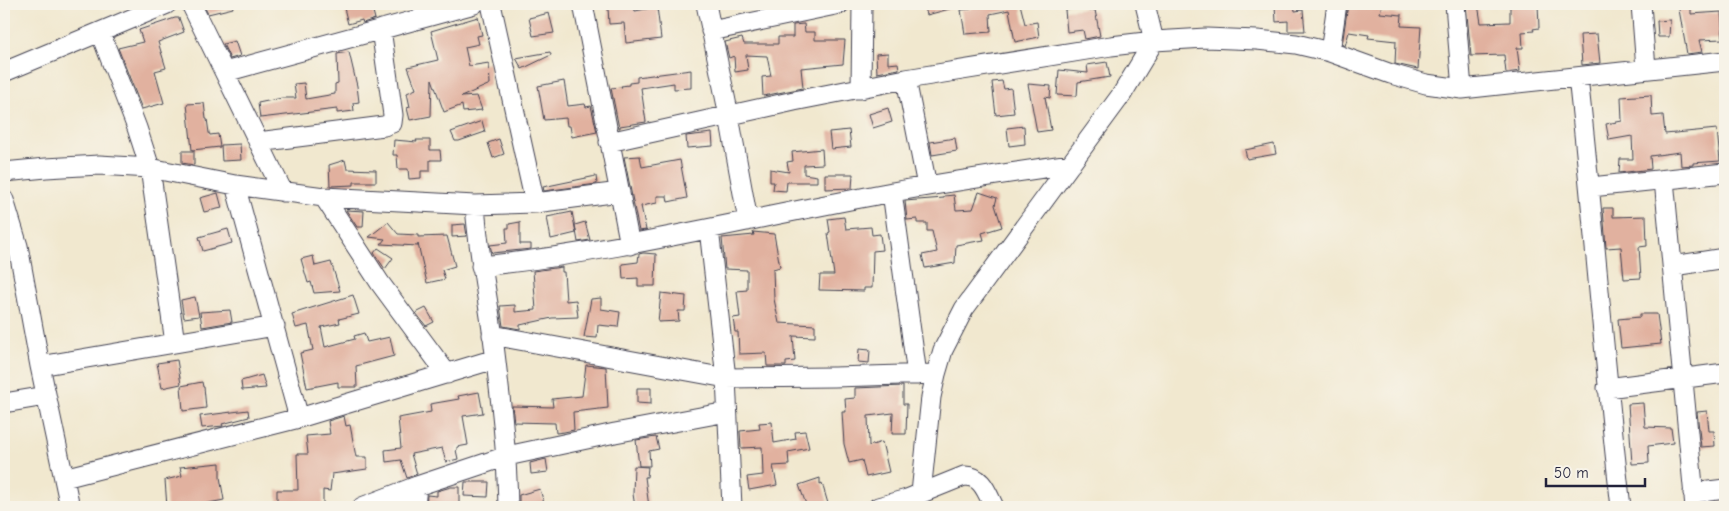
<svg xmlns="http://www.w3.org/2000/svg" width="1729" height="511" font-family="'Comic Neue',sans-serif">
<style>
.building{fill:#e1b19f}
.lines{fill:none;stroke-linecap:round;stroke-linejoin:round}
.minor-casing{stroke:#414051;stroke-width:21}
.minor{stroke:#fff;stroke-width:19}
</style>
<rect width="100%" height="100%" fill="#f7f3e8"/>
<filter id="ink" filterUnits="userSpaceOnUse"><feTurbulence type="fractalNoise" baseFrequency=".02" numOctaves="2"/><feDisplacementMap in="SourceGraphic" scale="10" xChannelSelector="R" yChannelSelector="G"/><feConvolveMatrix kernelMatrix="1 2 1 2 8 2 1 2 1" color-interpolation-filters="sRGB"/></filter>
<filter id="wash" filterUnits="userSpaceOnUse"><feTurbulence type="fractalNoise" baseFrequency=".0096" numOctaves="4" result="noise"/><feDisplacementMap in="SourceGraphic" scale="20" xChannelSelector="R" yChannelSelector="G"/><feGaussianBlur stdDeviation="1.12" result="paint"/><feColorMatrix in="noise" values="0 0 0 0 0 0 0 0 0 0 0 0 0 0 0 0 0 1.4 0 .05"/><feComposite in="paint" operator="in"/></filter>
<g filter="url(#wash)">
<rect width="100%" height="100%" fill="#f1e8cf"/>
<g id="blocks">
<path class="building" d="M203,4H232L233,8L208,14Z
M343,4H371L375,19L363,23L362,20L348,24Z
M924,4H957V7L927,15Z
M981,4H1020L1025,24L1037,22L1039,37L1015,42L1009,10L990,14L991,32L965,34L961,10L971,9V7L981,6Z
M1294,4L1295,11L1303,10L1305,31H1288V21L1276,22L1275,5Z
M1348,4H1382L1380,13L1402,15L1401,26L1421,27L1418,69L1395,64L1396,41L1368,38L1369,35L1349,32L1345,46L1342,45Z
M1466,4H1478L1481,23L1510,22V5L1538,4L1539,28L1533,29L1534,31L1522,32L1523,48H1517L1520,71L1506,73L1504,55L1471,56Z
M1678,4H1691V14L1721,12L1723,39L1699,40L1702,52L1687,54Z
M634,7L635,11L657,7L661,39L626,43L624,23L609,24L608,8Z
M1090,8V11L1095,10L1100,36L1085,39L1083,30L1067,32L1065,10Z
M549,13L554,33L533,36L529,18Z
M478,17L482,35L477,36L479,44L465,47L469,66L489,63L490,84L461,97L477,96L482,110L463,112L462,105L444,112L432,79L431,116L410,120L407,108L410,107L407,93L416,89L408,67L438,60L431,31Z
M175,18H179L184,32L158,42L166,68L155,71L164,103L142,109L118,48L143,42L139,30Z
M1670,20L1669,37H1658L1657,21Z
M804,24L805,32H815V40H845L843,64L801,68L803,88L763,96L762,77L771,76L767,56L746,55L748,70L735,72L734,56L729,58L725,42L742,38L744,44H778V37H793V25Z
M1597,34L1600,63L1582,65L1580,35Z
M235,41L240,56L230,59L223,44Z
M349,52L357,86L359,102L353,103L354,111L337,113V109L260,118L258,103L282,98H296L294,84L304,83L306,99L335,94V84L338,83L337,54Z
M550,52L551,55L522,69L516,58Z
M888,53V64L898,63L899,69L877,73L876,54Z
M1107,62L1110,77L1078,82L1077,96L1057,95L1059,70L1088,73L1087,65Z
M691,70V88L674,89V83L641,88L646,122L620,126V128H619L611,88L622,87L621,86L629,85V83L637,82V77Z
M564,81L568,106L585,104L586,107L591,106L597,132L572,137L570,126H567L566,118L544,120L538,86Z
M1002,81L1004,89L1011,88L1014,113L996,115L992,82Z
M1028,84L1051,86L1050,98L1045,97L1051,130L1037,132Z
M1651,95L1652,116L1663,115L1665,134L1717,129L1720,161L1693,163V165L1681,166L1680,152L1650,156L1651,169L1619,173L1620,159H1633L1632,136L1609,140L1606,124L1622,121L1621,97Z
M204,103L206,119H207L209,133L210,135L218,134L220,147L192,150L187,104Z
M888,108L892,122L873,128L869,114Z
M482,121L485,132L459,141H455L451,132Z
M1024,126L1025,144L1009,146L1007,128Z
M849,130L851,147L831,149L829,132Z
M712,133L713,146L687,148L686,136Z
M955,138L957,151L932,155L930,142Z
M499,139L504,154L493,158L488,143Z
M394,140L417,142L416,140H430V150H440L441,160H430V171H421V178L409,179L408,169H398L397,155H393Z
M240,144L241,160L222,161L221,145Z
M1274,144L1276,154L1247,159L1245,150Z
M822,149L823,164L804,165V174L817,176V182H787L786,191L773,190L774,182H770V169L789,172L787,162L793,161L792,152Z
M182,151H194V165L182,163Z
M640,156L642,167L680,160L687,198L668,202L667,196H657V203L641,206L646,230L639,231L624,157Z
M345,160L347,169L376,170V182H354V185L330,186L329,165Z
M825,174H853L852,188L825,189Z
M596,176L597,184L544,191L543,187Z
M979,192L997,198L995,205L1002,227L982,233L984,240L956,245L955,263L925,268L922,255L937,252L932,231H927V223H917V219L907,220L905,201L944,198V196L954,195L956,210L973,209Z
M218,193L222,208L204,212L200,198Z
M1603,208H1613V217L1646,216L1647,246L1639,247L1641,278L1624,279L1621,247L1606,248Z
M346,210L364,211L363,227H357Z
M572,212L576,233L551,239L547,217Z
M844,217L846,229L871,227L872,235L880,234L882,250L873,251L872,288H864V291L819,290L820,275H834L828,233L830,232L828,219Z
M388,222L398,234L418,235V237L447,236L455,266L442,270L445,279L427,283L418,244V246L381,244L385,239L369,237Z
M520,222V244H531V249L492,253L490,245L507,243L506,228H509V224Z
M585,222L590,240L578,242L575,225Z
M465,224L467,236L452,237V225Z
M228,229L232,243L203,251L199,237Z
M753,232L774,234L780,267L773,269L774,299L779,323L815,325V337L793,336L795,361L786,362V366H767L766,353L739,354L738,332H735L733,318L740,317L737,291L747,290V270L725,269L722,238L754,235Z
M378,248L393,258L385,269L374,253Z
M643,253L656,254L655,286H638V278L623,279L622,264L638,262L639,254Z
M313,256L315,266L331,262L340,291L314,293L311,282L308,283L301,259Z
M562,267V272H564L566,301L576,300L578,317L552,318L520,325V329L503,326L500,306L515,305V312L536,310L533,271Z
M661,293L686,296L685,311H678L679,321L658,322Z
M353,295L359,314L339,319L340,323L321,327L325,347L355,339L354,336L364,333L367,342L390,337L394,356L356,366L357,387H338V382L307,388L300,353L313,350L308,325L296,328L292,314Z
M195,297L199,316L184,318L181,300Z
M601,298V309L620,312L618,327L598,325L597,338L584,337L591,299Z
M426,308L434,322L426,326L416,313Z
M230,310L232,322L202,327L200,312Z
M1640,314H1657L1661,344L1621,348L1618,319L1640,317Z
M859,349L870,350L869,363L858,362Z
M177,360L181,384L162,388L157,363Z
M586,365L606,367L608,408L573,412L574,430L564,432L556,433L555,423L514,422L512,406L553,407L552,399L582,396Z
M262,375L266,388L242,390L241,381Z
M202,382L203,387H204L206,408L183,411L181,386Z
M903,386V404H907L906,434H892L893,413L868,416L869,446L882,442L889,472L866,477L862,460L849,463L844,444L842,412H846L845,399L855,398V388Z
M637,388H651V404L637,403Z
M479,392L483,413L463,416L468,445L457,447V450H456L458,459L446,462L442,448L411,454L417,474L407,478L401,460L386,462L385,450L401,448L398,418L431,412L430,404L459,399L458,396Z
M1643,403L1645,427L1671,428L1673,443L1648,446L1649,463L1632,464L1628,404Z
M248,410L249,417L222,424L223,426L202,428L200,416Z
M1707,411L1709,431H1714L1715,446L1701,447L1697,412Z
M344,416L346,426L350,425L356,457H367V469L332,474L330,491L323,490V504L277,503V490H298L297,454H308L306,436L330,434L328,421Z
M772,422L774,443L796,439L795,432L805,431L809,448L788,452L789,465L773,466L777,485L749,490L747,477L763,475L762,447L741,448L740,431L760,429L759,423Z
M656,437L659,449L649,451L650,466H639L636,440Z
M546,459L548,472L531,474L530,463Z
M220,463V477L224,500L188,507H167L165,480L182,476L180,467Z
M634,466L648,467L647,477H645L649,507H635L633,494Z
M820,478V484L822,483L829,507H807L799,485Z
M465,482H489L488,497L464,496Z
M451,487H459V507H426L427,495L437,496V491Z
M540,489L545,507H519V495Z"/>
</g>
</g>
<g filter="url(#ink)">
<use href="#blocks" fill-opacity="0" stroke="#414051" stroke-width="1"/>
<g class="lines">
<defs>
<path id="minor" d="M191,4L283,192
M491,4L535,203
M583,4L630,245
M706,4L729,116L748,221
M1455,4L1462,89L1725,61
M1641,4L1646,69
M711,31L840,4
M100,32L137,128L150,168L175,343
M1330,52L1337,4
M4,72L167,4
M225,72L474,4
M1578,77C1594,220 1604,364 1621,507
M906,79L927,186
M861,89L862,4
M258,142L384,126L392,123L393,115L381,29
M609,142L794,101L906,79L1111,46L1154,41L1206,38L1257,40L1296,44L1330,52L1391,74L1426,84L1462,89
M4,172L46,168L99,165L150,168L235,185L324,197L475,205L535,203L620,192
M1664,180L1695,507
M235,185L299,418
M1591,187L1725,173
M892,192L917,375
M324,197L380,283L447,374
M4,200L18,246L40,366L70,507
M475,205C478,250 487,293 493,337C500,394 507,450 508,507
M709,229L726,378L732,507
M481,266C609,253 734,222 861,198C931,184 1001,174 1071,164
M1673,266L1725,258
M492,335L726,378L834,377L936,374
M40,366L275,326
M1607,388L1725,373
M4,403L46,396
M64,478L299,418L495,359
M921,493L931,397L936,374L943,350L964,309L1122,94L1154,41L1145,4
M1693,493L1725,489
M362,507L417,486L507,456L615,433L727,412
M415,507L417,486
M878,507L907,499L964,476C982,475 987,493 994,507"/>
</defs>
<use href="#minor" class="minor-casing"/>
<use href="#minor" class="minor"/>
</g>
</g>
<rect width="1729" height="511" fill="none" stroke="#f7f3e8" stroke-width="20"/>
<path d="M1546 478v8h99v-8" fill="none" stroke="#22223b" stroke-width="2.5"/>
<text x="1554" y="478" font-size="15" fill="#22223b" stroke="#f7f3e8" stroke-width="4" paint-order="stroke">50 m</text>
</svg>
